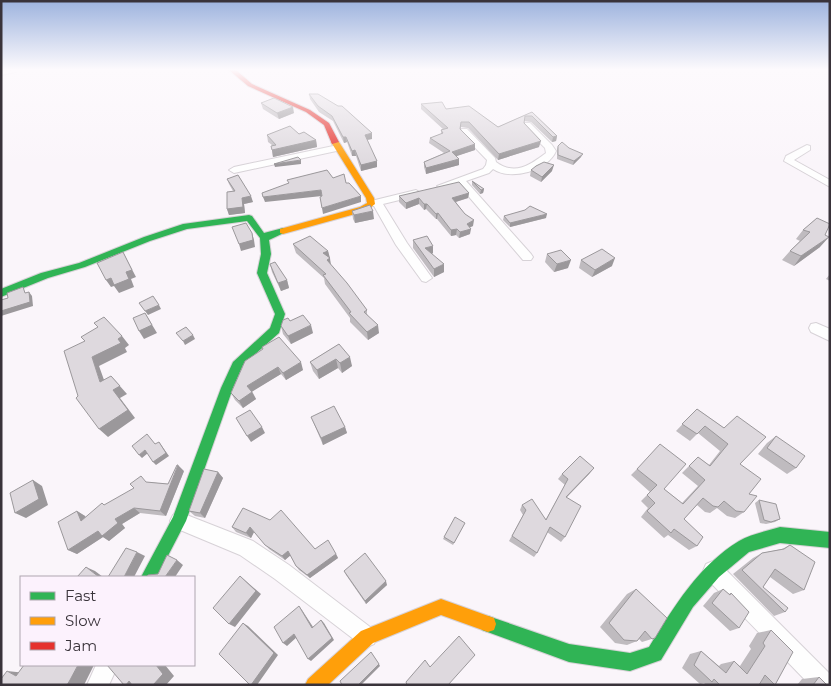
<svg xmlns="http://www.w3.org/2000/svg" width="831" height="686" font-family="Montserrat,sans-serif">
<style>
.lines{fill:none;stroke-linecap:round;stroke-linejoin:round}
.street-casing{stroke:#d7d2d7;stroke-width:2}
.fast-casing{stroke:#d7d2d7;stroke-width:2}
.slow-casing{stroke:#d7d2d7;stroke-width:2}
.jam-casing{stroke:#d7d2d7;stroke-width:2}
.street{fill:#fefefe;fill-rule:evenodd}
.fast{fill:#30b455;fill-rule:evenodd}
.slow{fill:#ff9f0a;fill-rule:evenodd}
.jam{fill:#e5322d;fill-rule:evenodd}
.wall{fill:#bfbbbf}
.shaded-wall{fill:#9b989b}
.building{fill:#ded9de;stroke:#9b989b}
</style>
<rect width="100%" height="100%" fill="#faf5fa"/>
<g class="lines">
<defs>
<path id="street" d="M17,70L16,72L1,75V71Z
M524,123H530L552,145L556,151C548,171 510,181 493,169L489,173L466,181L531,254L533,257L531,260H523L458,184L442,189L437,186L483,169L486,165L487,160L461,133V129H467L495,158L496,162C515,176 530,165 546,153L545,148L524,127Z
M338,145L341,146V150L234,173L229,170L234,167Z
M807,145L810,146V150L794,160L830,180V187L784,161L786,156Z
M416,190L421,193L420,195L383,204L407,243L432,278L426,282L422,281L396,245L374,206H367L366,204L367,202Z
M816,323L830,329V341L811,332L809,328L811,324Z
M179,512L253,541L289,565L374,630L377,637L374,644L367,647L360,644L275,579L240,555L173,527L170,521L173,515Z
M713,561L720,564L830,674V685H810L706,578L703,571L706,564Z
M96,665H118L109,685H87Z"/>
<path id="fast" d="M249,215L252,216L264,233L283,228L288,231L269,240L271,254L267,273L285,314L279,333L243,365L233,388L186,521L157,577H141L173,517L221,388L233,362L270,328L275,314L257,273L261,254L260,238L247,221L187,229L150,241L85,267L48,278L1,297V289L41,273L79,263L144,237L183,224Z
M780,527L830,532V548L780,543L749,552L719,577L693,607L661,660L630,671L569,662L482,630L480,624L482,618L488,616L569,644L630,653L649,647C674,607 698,566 739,541C751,534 767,531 780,527Z"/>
<path id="slow" d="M332,140L339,142L374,198L375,204L366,211L283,234L280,233V229L360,207L367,203L366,198L331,142Z
M441,599L494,618L496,624L494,630L488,632L441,615L373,643L328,685H305L308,679L361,631Z"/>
<path id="jam" d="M229,70H236L252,84L310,110L329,123L339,142L332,144L324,125L306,112L248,86Z"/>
</defs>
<use href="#street" class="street-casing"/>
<use href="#fast" class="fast-casing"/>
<use href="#slow" class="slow-casing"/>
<use href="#jam" class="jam-casing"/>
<use href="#street" class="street"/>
<use href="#fast" class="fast"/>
<use href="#slow" class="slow"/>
<use href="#jam" class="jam"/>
</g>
<path class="wall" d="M309,94L372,139L367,140L377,167L361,171L356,156H352L347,142L344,143L333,121L319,112L310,99Z
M261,103L294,113L279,119L263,109Z
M421,104L446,109L498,127L532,112L557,136L556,141L552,142L531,122L524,121V123L539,147L498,160L468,128L461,127V129L475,150L456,156L459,159V165L426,174L424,167V162L444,153L429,143L430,138L441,134V130H444L421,109Z
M299,134L316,140L317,147L273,157L272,150V145L268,142L267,135Z
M558,146L569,148L581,157L573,165L557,159V149Z
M531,170L552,171L541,182L530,176Z
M227,179L253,202L244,204L245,213L229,215L227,209L233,191L229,184Z
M472,181L484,189L483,193L480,194L472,185Z
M469,193L468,198L456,202L473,226L470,227V234L459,238L456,235L451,236L437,219H436L426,209L424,210L419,204L406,209L399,202V196Z
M352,211L374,219L355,223L353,219Z
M504,216L546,218L510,227L503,220Z
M817,218L820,247L794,266L782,260L790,251L800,241L796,239L803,230Z
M413,240L433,253L432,254L444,272L434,277L413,248Z
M293,244L328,251L331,265L367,310V314L379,333L368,340L350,322V318L325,284L324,278L296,253Z
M547,254L568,268L554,272L545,262Z
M581,260L612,266L592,277L579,268Z
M270,264L287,280L289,288L281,291L272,272Z
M830,274V281L826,279Z
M290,321L313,333L291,344L283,334L281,326Z
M339,344L352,366L342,373L338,368L319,379L313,371L310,362Z
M262,347L303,370L286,380L281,374L252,391L256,399L243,408L235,400L231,393L263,350Z
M697,409L724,428L740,464L749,494L744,512L735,518L727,516L717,508L710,513L705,512L697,505L684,519L697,546L689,550L668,535L664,538L641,517L648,508L641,501L650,492L631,475L637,469L664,489L682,503L698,486L682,473L698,457L709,465L720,451L698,433L690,441L676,431Z
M311,417L345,427L347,433L323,445Z
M776,436L796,468L787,474L758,454L767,443Z
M594,468L589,474L567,497L565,537L561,542L547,532L537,553L534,557L509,541L523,515L520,510L522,505L546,519L565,485L558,479L562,474Z
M184,471L166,516L140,513L122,524L125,528L109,541L103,537L77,554L68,550L77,511L85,516V517L105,505L148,482L168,484Z
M218,472L223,478L205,518L195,516L189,511Z
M759,500L780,519L775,522L766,524L760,523L755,503Z
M243,508L315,549L336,554L338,558L310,578L299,570L296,566L290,555L285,560L269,549L254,532L251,538L236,532L232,527Z
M465,523L453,545L443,539L444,537Z
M790,545L804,590L793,594L770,577L763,587L785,612L774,616L733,574L753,558L762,553L782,549Z
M344,571L387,585L366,604L346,575Z
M636,589L655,638L642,642L639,639L637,641L627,645L615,643L600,627L627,594Z
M723,589L729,594L731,593L739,628L730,631L703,606L714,593Z
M771,630L775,685H706L704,683L700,684L682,668L690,654L701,651L719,666L721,664L734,661L740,666L751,649L749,646L757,633Z
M819,677L827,685H797L802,679Z"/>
<path class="shaded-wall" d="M293,107L294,113L279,119L277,113Z
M372,133V139L366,140L365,135Z
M557,136L556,141L552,142L553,137Z
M343,137H346L347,142L344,143Z
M316,140L317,147L273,157L272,150Z
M541,141L539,147L498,160L499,154Z
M475,144V150L451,158L452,152Z
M355,150L356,156H352V151Z
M583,154L581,157L573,165L574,161Z
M459,159V165L426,174V168Z
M301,160V164L275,167L274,164Z
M377,161V167L361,171V165Z
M554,165L552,171L541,182L542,177Z
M484,189L483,193L480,194L481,190Z
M321,190L322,196L265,202L263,197Z
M469,193L468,198L452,203V198Z
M251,196L253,202L244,204L245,213L229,215L227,209L242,198Z
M361,196V202L323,214L322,208Z
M419,198V204L406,209V203Z
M424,204H427L426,209L424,210Z
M373,211L374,219L355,223L354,215Z
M438,213L437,219H436V214Z
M547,214L546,218L510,227V223Z
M474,220L473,226L466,229L467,224Z
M457,229L456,235L451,236V230Z
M471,229L470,234L459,238L460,232Z
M252,233L254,240L255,247L241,251L239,244Z
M829,237L820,247L794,266L801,256Z
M433,246V253L425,256V248Z
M328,251L330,258L331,267L323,253Z
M123,252L136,277L131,279L134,287L119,293L114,286L111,287L106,280L126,272Z
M615,258L612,266L592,277L595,270Z
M571,260L568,268L554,272L557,264Z
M444,264V272L434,277V269Z
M287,280L289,288L281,291L278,283Z
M29,292L32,296L33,306L1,316V311Z
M159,305L161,309L148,315L145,311Z
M145,313L157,333L144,339L139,331Z
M311,325L313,333L291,344L288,336Z
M378,325L379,333L368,340L367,332Z
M193,335L195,339L185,345L183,341Z
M122,336L129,345L125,348L127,352L99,366L108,391L100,382L92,357Z
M350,357L352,366L342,373L340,363Z
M336,359L338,368L319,379L317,370Z
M301,362L303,370L286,380L283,373Z
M278,367L281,374L250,393L247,386Z
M111,376L127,394L120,398L135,418L108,437L99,429Z
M252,392L256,399L243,408L239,401Z
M262,427L265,433L251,442L247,436Z
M345,427L347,433L323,445L321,438Z
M159,442L169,456L156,465L153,462Z
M145,450L148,453L142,458L139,455Z
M178,465L184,471L166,516L160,511Z
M594,468L589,474L562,502L566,497Z
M218,472L223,478L205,518L200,513Z
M33,480L42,486L48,505L26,518L15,513Z
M134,508L140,513L122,524L125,528L109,541L103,537L77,554L68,550L98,531L115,519Z
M77,511L85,516L89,525L81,521Z
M250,527L254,532L251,538L246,533Z
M288,551L291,555L285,560L282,556Z
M137,552L145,556L134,577H124Z
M336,554L338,558L310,578L307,575Z
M177,560L183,565L175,577H165Z
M86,567L95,571L103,577H99Z
M240,576L261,594L235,627L229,624Z
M386,581L387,585L366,604L365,601Z
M299,606L302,610L315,630L312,628Z
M321,620L324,623L334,640L311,661L308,659Z
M243,623L248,626L278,655L257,685H251Z
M294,634L297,637L287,646L283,643Z
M379,664L380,666L361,685H358Z
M78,665H94L84,685H67Z
M156,665H165L174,676L166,685H153Z
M7,671L26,673L16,676Z
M129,681L140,685H126Z"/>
<path class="building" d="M309,94H318L338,106H342L372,133L365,135L377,161L361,165L355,150L352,151L346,137H343L332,116L318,106Z
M274,98L293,107L277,113L261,103Z
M442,102L446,109L469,106L498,127L532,112L557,136L553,137L532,116H525L524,123L541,141L499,154L469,122H461L460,129L475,144L452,152L459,159L426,168L424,162L450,151L430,138L443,133L441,130L448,128L421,104Z
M290,126L299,134L304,132L316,140L272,150L271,146L276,145L267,135Z
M562,142L569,148L583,154L574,161L558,155V146Z
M298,157L301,160L274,164Z
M544,162L554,165L542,177L531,170L536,166Z
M327,170L333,178L344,174L346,183H349L361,196L322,208L320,197L322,196L321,190L263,197L262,193L289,183L287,180Z
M238,175L251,196L242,198L243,207L227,209V192L235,191L227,179Z
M472,181L484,189L481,190Z
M459,182L469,193L452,198L465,214L474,220L467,224L471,229L460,232L457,229L451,230L438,213L436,214L427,204H424L419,198L406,203L399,196Z
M370,205L373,211L354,215L352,211Z
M530,206L547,214L510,223L504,216L525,210Z
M817,218L830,224L825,235L829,237L801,256L790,251L810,232L803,230Z
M246,223L252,233L253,240L239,244L232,227Z
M310,236L328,251L323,253L330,258L327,260L347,283L367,310L364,312L378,325L367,332L349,313L351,312L323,275L326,274L293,244Z
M427,236L433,246L425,248L444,264L434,269L413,240Z
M602,249L615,258L595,270L581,260Z
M561,250L571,260L557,264L547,254Z
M123,252L132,270L126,272L129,279L114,285L111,278L106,280L97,263Z
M275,262L287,280L278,283L270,264Z
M23,287L25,293L29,292L30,302L1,311V300L8,298L7,293Z
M153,296L159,305L145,311L139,303Z
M145,313L152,325L139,331L133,318Z
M303,315L311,325L288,336L281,326L283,320L288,318L290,321Z
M104,317L122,336L118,339L121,343L92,357L100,382L111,376L120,386L113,390L128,410L99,429L76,398L78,396L64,351L85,341L81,337L98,327L94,323Z
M186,327L193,335L183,341L176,333Z
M279,337L301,362L283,373L278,367L247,386L252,392L239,401L231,393L245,361L263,349L262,347Z
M339,344L350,357L340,363L336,359L317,370L310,362Z
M334,406L345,427L321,438L311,417Z
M697,409L724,428L737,416L766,437L740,464L761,479L749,494L757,496L744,512L736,511L724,501L718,507L713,506L703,498L684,519L703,537L697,546L674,529L671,533L647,511L655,503L647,495L657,485L637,469L660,444L686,464L664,489L683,504L705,480L689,466L698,457L710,466L728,444L705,426L697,434L682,424Z
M250,410L262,427L247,436L236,418Z
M147,434L155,444L159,442L166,453L153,462L145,450L139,455L132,446Z
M776,436L805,456L796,468L767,448Z
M580,456L594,468L566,497L581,506L565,537L550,527L537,553L512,536L526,510L522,505L532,499L546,520L568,479L562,474Z
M177,465H178L160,511L134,508L115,519L118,523L102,536L98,531L68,550L58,522L77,511L81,521L102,503L104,505L134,488L130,484L141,476L146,482L168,484Z
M204,469L218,472L200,513L189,511Z
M33,480L39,499L15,513L10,493Z
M759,500L776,504L780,519L771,522L764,520Z
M243,508L270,520L281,510L315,549L328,540L336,554L307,575L296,566L288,551L282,556L265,545L250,527L246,533L232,527Z
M455,517L465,523L454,543L444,537Z
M790,545L815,562L804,590L775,569L763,587L788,608L785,612L742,570L762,553L784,549Z
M126,548L137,552L124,577H108Z
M365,553L386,581L365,601L344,571Z
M167,555L177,560L165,577H146L148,575L158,574Z
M86,567L99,577H77Z
M240,576L256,591L229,624L213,608Z
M636,589L667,618L655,638L652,639L645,631L637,641L624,640L609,623Z
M723,589L730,595L731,593L749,612L739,628L712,603Z
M299,606L312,628L321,620L332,638L308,659L294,634L283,643L274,627Z
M243,623L274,653L251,685H250L219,654Z
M771,630L793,652L775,685L765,675L759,685H720L714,679L712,682L694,665L701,651L726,673L734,661L747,674L765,646L763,643Z
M459,636L475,655L448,685H407L406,682L425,660L430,667Z
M371,652L379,664L358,685H342L340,681Z
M24,665H78L70,680L67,685H1V679L7,671L16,676Z
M107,665H156L163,674L153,685H132L129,681L126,685H124Z
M819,677L827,685H813Z"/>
<linearGradient id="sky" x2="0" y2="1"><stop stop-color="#9db3de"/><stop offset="0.42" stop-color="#fdfafd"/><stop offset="1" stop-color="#fdfafd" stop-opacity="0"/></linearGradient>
<rect width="831" height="166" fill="url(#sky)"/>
<rect width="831" height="686" fill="none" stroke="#39333a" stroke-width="5"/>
<rect x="20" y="576" width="175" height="90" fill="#fcf2fd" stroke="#aea6af"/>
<rect x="30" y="592" width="25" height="8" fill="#30b455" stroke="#aea6af"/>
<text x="65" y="601" font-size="15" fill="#39333a">Fast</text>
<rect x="30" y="617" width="25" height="8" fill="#ff9f0a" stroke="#aea6af"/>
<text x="65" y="626" font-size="15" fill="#39333a">Slow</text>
<rect x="30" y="642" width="25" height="8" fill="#e5322d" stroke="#aea6af"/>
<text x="65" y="651" font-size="15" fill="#39333a">Jam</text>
</svg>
